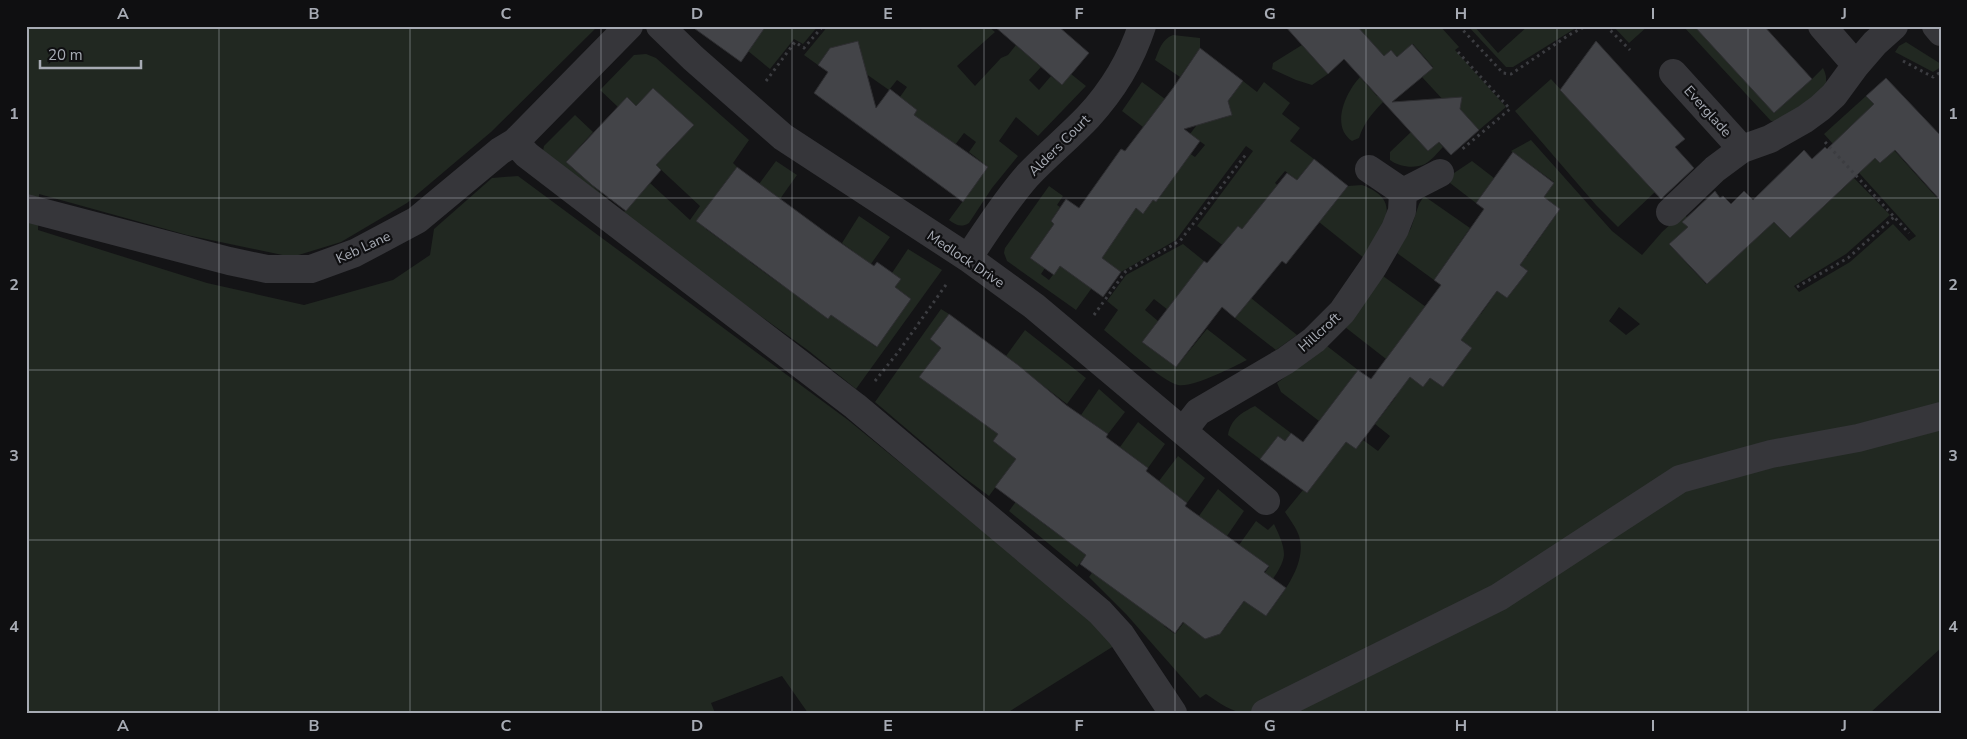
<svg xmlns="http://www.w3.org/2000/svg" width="1967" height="739" font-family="'Nunito Sans',sans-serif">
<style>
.green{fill:#212821;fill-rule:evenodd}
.building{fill:#434448;stroke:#2e2e31}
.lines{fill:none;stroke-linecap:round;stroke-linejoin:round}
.path{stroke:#3c3d41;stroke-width:3;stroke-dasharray:2.5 4;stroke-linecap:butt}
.minor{stroke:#36363a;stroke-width:28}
.grid{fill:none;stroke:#a7abb4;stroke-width:1;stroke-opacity:0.55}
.labels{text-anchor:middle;stroke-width:4.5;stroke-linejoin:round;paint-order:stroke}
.street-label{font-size:14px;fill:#a7abb4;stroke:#0f0f11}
.neatline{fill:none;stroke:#a7abb4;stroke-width:2}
.grid-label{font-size:16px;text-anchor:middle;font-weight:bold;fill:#a7abb4}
</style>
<rect width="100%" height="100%" fill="#141416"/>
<path class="green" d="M26,26H598L491,132L407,203L341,242L292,257L187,235L39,194L38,230L207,283L304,305L393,280L430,255L434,229L492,178L518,176L848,420L1105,630L1117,644L1007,713H808L782,676L711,703L715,713H26Z
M766,26H818L803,44L794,39L770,69L748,51Z
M828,26H917L921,30L923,26H988L995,32L957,66L975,86L1001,58L1008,55L1016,45L1041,67L1029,80L1039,90L1051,76L1062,85L1071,74L1086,86L1038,136L1016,117L999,141L1018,156L992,188L969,223C961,228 956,225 949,220L988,167L969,152L976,142L964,133L955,145L903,130L917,110L900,97L907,87L897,80L889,90L852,64L861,52L860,47L854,42L830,48L818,65L804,55Z
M1357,26H1440L1459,47L1455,50L1506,107L1479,130L1467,117L1446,103L1422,77L1433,67L1413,44L1397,57L1391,50L1376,63Z
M1468,26H1474L1498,53L1528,26H1579L1513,67H1506Z
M1613,26H1648L1629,43Z
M1683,26H1694L1753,89L1812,79L1823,68C1827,76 1827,81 1824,89L1779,121H1771Z
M1173,35L1200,38V48L1180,77L1155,60C1159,50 1162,39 1173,35Z
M1906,42L1941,64V67L1933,72L1895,52L1899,46Z
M1302,45L1328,74L1312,85L1296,80L1272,69L1273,63Z
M646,54L656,58L749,140L733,163L737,167L718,192L728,200L706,229L736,251L771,204L754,191L776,161L797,175L775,206L776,207L763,226L771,233L750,262L782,285L816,237L823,242L809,261L818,267L797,296L828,319L864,270L848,258L853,251L842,243L859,216L890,237L866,271L869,273L858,288L869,295L847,325L876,347L911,299L895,287L900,279L892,273L908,249L942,270L856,389L809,351L668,249L546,157L543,151L544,146L575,115L593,132L566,162L623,213L650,183L690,220L700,206L628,139L638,129L666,155L693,125L653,88L636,106L627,98L618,107L600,90L634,55Z
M1360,77L1377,96L1381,93L1386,99C1374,111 1364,122 1359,138L1352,141C1330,126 1346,92 1360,77Z
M1551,79L1655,192L1618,227L1596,205L1515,111Z
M1243,81L1257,92L1264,82L1290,103L1282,114L1300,128L1290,141L1314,159L1297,180L1285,171L1275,183L1287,194L1242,229L1238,226L1229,237L1233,253L1197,226L1253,151L1246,146L1176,240L1121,272L1109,264L1076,310L1007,261L1004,253L1005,248L1049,186L1063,196L1057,205L1060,207L1051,221L1054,224L1030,258L1045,268L1041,274L1049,280L1079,241L1135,208L1143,213L1153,200L1156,202L1165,190L1180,147L1195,157L1205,145L1190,134L1208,110L1220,119L1226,117L1231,110L1228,101Z
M1142,82L1165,99L1143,127L1122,111Z
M1866,96L1874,104L1870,153L1880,163L1894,150L1938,199L1941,197V406L1700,459L1679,468L1499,589L1247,713C1232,713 1218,702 1206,694L1200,698L1126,614L1089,577L1113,543L1179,604L1164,626L1175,634L1192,612L1224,629L1269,567L1239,545L1256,521L1268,530L1274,524C1278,533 1284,544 1284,555C1283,570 1261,594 1252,606L1266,616C1281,595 1308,564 1299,536C1296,527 1290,520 1285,512L1303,490L1307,493L1337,453L1335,434L1356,449L1363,440L1378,451L1390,436L1375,424L1395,398L1405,372L1430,378L1443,387L1471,348L1459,338L1477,312L1481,314L1497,291L1507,298L1528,271L1498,249L1505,240L1527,256L1560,209L1544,197L1554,182L1511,151L1531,140L1612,231L1642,255L1662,232L1683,213L1700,231L1686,245L1677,237L1669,244L1706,284L1774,222L1790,238L1854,178L1890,215L1846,254L1794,286L1799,292L1850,262L1893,224L1909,241L1916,236L1824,134ZM1619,307L1640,324L1626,335L1609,321Z
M1411,132L1439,142L1443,147C1438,152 1432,160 1425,164C1415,169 1399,167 1390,160V152Z
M1472,161L1494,178L1476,203L1450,183L1454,173Z
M1362,185C1407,202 1380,229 1364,258L1319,222L1348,186Z
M1424,196L1470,228L1434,280L1397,253L1411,228L1419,204Z
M1183,244L1204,261L1168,310L1154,299L1145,310L1158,321L1142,342L1176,367L1207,329L1247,360C1233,367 1193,388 1178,385C1163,382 1118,341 1104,330L1118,310L1107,301L1126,275Z
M1383,276L1426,307L1386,359L1345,327Z
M1251,298L1297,335L1276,350L1235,318Z
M941,309L949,314L930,339L941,348L920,377L1018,365L1006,356L1025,330L1086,378L1067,404L1037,381L993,441L1023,464L1000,481L989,496L962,476L875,402Z
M1327,346L1358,370L1319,421L1281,392L1277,383Z
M1099,389L1125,412L1108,434L1081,415Z
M1255,406L1291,433L1285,441L1278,436L1260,459L1228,435C1231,419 1241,413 1255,406Z
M1138,422L1165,444L1148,468L1120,447Z
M1941,422V648L1870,713H1289L1698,482Z
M1178,456L1205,478L1187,503L1159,481Z
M1032,480L1044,524L1057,533L1074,510L1101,535L1077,567L1009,511Z
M1218,489L1244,511L1227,536L1199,516Z"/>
<path class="building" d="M691,26H766L741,62Z
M994,26H1058L1089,53L1062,85Z
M1285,26H1357L1384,56L1391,50L1397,57L1412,44L1433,68L1392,102L1462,97L1460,109L1479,130L1451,155L1439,142L1428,151L1344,59L1328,74Z
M1694,26H1764L1812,79L1774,113Z
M858,41L876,108L890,89L917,110L914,115L988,167L963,202L814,93L828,72L818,65L830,48Z
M1596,41L1685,139L1675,147L1694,168L1661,199L1560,90Z
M1200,48L1243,81L1228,101L1232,115L1184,129L1200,141L1156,202L1153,200L1143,214L1136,208L1102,258L1121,272L1103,297L1060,266L1054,275L1030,258L1054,224L1051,221L1066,199L1079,208L1121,149L1125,151L1173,88Z
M1886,78L1941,136V201L1895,150L1880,163L1875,158L1790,238L1774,222L1707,284L1669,244L1688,227L1682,222L1715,191L1720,198L1723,196L1731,204L1744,191L1753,200L1804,150L1812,159L1825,147L1827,149L1874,104L1866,96Z
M653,88L694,125L656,165L661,170L626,211L592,185L566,162L627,97L636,106Z
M1513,152L1554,183L1544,197L1560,209L1520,265L1528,271L1507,298L1497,291L1461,340L1472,348L1443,387L1430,378L1423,387L1410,377L1356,449L1346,442L1307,493L1260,459L1278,436L1285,441L1291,433L1303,442L1358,370L1371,379L1441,285L1434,280L1484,209L1476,203Z
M1314,159L1348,186L1286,264L1282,261L1235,318L1222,307L1176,367L1142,342L1204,261L1207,263L1238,226L1242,229L1287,173L1297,180Z
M737,167L828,234L874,266L877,262L901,279L895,287L911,299L877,347L831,315L828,319L696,221Z
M949,314L1018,365L1066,405L1108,434L1106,437L1148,468L1146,471L1187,503L1185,506L1269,566L1264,572L1286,588L1266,616L1244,601L1220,634L1205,639L1183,622L1175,633L1080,564L1086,555L995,487L1016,459L993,441L998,434L919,377L941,348L930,339Z"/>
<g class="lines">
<path class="path" d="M920,26V27
M1459,26L1503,73L1511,74L1569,35L1586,26
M1606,26L1630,50
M1458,52L1510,109L1460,151
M1903,61L1933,77L1941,72
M766,81L795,42L804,48L823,26
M1825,142L1909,233
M1797,287L1848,258L1894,217
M1094,315L1126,271L1180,241L1247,153
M875,381L899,351L948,282"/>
<path class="minor" d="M660,26L693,58L783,137L968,258L1034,306L1266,501
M1822,26L1856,65
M1936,26L1941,32
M1673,73L1742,149
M515,142L527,155L855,406L1100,612L1121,635L1173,713
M1369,169L1403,192
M1403,192L1440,173
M26,208L229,261L267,269H311L355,253L417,220L500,151L515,142L629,26
M1670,212L1715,169L1742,149L1770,139L1805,119L1820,108L1834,95L1856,65L1875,43L1894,26
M968,258C987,230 1005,201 1028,175C1047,155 1069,137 1088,117C1112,91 1131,60 1142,26
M1184,430L1198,412L1285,361L1314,340L1342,312L1373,267L1395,229L1402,211L1403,192
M1265,713L1499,597L1680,479L1771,454L1858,438L1941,416"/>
</g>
<path class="grid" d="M219,26V713M410,26V713M601,26V713M792,26V713M984,26V713M1175,26V713M1366,26V713M1557,26V713M1748,26V713M26,198H1941M26,370H1941M26,540H1941"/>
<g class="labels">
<g class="street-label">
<text transform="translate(1708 111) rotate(48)" y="5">Everglade</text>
<text transform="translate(1059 145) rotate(-45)" y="5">Alders Court</text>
<text transform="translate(363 247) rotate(-25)" y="5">Keb Lane</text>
<text transform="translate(966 259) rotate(34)" y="5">Medlock Drive</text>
<text transform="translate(1319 332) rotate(-42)" y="5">Hillcroft</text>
</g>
</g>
<rect width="1967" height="739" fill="none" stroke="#0f0f11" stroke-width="55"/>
<path d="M40 60v8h101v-8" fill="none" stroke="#a7abb4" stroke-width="2.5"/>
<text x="48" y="60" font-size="15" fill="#a7abb4" stroke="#0f0f11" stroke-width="4" paint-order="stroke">20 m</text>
<rect x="28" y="28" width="1912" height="684" class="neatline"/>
<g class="grid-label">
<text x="123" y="19">A</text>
<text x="314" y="19">B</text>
<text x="506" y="19">C</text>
<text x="697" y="19">D</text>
<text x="888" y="19">E</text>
<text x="1079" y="19">F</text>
<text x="1270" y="19">G</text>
<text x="1461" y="19">H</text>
<text x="1653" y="19">I</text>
<text x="1844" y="19">J</text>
<text x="14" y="119">1</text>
<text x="1953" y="119">1</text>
<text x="14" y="290">2</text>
<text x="1953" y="290">2</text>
<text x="14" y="461">3</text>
<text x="1953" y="461">3</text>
<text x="14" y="632">4</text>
<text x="1953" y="632">4</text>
<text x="123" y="731">A</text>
<text x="314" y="731">B</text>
<text x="506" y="731">C</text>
<text x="697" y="731">D</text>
<text x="888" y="731">E</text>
<text x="1079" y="731">F</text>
<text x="1270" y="731">G</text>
<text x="1461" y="731">H</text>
<text x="1653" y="731">I</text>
<text x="1844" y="731">J</text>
</g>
</svg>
